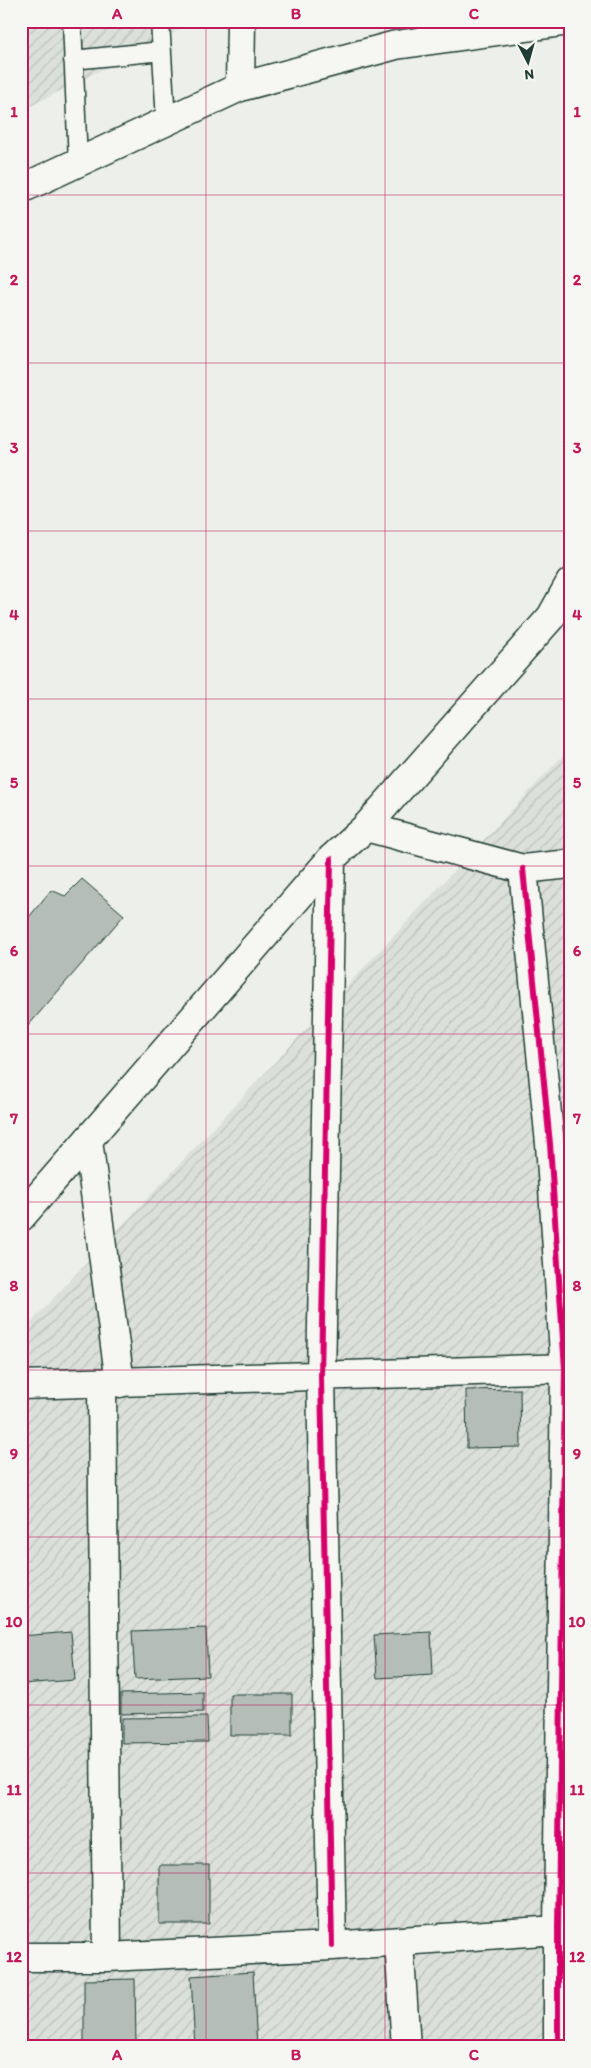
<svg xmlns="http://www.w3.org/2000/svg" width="591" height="2068" font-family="Itim,sans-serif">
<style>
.industrial{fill:url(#industrial-furrows)}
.building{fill:#b4bdb8;stroke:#1f3d34}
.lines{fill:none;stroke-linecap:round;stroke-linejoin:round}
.lane-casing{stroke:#1f3d34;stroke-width:21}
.street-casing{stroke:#1f3d34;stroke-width:31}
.secondary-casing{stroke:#1f3d34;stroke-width:31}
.lane{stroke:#f6f6f2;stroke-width:18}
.street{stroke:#f6f6f2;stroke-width:28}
.secondary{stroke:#f6f6f2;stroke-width:28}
.cycleway-casing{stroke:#f6f6f2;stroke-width:9}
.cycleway{stroke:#d6006c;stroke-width:6}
.grid{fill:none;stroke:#c2185b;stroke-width:1;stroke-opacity:0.55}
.neatline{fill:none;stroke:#c2185b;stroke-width:2}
.grid-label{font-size:16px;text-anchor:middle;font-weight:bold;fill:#c2185b}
</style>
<defs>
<pattern id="industrial-furrows" width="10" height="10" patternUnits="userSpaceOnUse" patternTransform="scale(1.25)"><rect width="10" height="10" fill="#dce0db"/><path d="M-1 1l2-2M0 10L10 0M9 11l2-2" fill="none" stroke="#bcc1bd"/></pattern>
</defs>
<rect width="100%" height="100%" fill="#edefea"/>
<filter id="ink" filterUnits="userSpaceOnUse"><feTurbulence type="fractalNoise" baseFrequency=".02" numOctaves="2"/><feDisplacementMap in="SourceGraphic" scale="10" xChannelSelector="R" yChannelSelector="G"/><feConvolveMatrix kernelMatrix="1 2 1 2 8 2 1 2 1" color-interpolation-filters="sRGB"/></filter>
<g filter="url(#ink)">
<path class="industrial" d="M21,21H317L187,26L21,111Z
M570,748V2047H21V1333Z"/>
<path class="building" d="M82,879L124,915L21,1034V927L51,890L65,896Z
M520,1389L521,1447L467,1448L466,1390Z
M206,1628L208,1676L135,1679L132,1631Z
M71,1632L75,1680L21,1684V1636Z
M431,1632L433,1675L377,1678L374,1635Z
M203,1692V1712L121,1714V1694Z
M230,1694H292V1735H230Z
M207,1717L208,1742L122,1743V1718Z
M159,1865H209V1924H159Z
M253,1972L257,2047H195L191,1976Z
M135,1979L136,2047H84V1980Z"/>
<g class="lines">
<defs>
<path id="lane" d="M72,21L78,163
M160,21L166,121
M73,60L162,51"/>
<path id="street" d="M240,87L241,21
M366,827L523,869L570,864
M331,859L321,1377L332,1946
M523,869L550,1144L565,1369L558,1929V2047
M88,1140L120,1383
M102,1384L107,1957
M21,1385L570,1368
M399,1942L406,2047
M21,1957H107L332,1946L570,1929"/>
<path id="secondary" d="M21,189L240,87L396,45L570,21
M21,1217L331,859L366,827L551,617L570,583"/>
</defs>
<use href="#lane" class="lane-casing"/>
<use href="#street" class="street-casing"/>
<use href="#secondary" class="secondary-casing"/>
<use href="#lane" class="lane"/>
<use href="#street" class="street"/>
<use href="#secondary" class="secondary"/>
<defs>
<path id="cycleway" d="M331,859L321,1377L332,1946
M523,869L550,1144L565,1369L558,1929V2047"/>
</defs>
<use href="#cycleway" class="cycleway-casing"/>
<use href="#cycleway" class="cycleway"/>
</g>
</g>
<path class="grid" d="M206,21V2047M385,21V2047M21,195H570M21,363H570M21,531H570M21,699H570M21,866H570M21,1034H570M21,1202H570M21,1370H570M21,1537H570M21,1705H570M21,1873H570"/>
<rect width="591" height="2068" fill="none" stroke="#f6f6f2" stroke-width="55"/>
<g transform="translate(528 62) rotate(174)" stroke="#f6f6f2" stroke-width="4" paint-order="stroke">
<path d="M0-4L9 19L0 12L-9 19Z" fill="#1f3d34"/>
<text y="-8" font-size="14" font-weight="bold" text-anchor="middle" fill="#1f3d34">N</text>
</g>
<rect x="28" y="28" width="536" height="2012" class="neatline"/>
<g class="grid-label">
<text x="117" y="19">A</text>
<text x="296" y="19">B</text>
<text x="474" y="19">C</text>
<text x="14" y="117">1</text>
<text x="577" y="117">1</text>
<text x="14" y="285">2</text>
<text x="577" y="285">2</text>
<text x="14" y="453">3</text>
<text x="577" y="453">3</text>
<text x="14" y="620">4</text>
<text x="577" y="620">4</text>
<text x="14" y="788">5</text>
<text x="577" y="788">5</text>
<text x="14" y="956">6</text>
<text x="577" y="956">6</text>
<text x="14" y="1124">7</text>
<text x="577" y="1124">7</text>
<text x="14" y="1291">8</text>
<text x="577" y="1291">8</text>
<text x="14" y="1459">9</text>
<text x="577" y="1459">9</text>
<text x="14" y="1627">10</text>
<text x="577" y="1627">10</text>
<text x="14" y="1795">11</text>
<text x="577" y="1795">11</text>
<text x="14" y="1962">12</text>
<text x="577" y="1962">12</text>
<text x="117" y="2060">A</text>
<text x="296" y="2060">B</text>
<text x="474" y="2060">C</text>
</g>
</svg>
